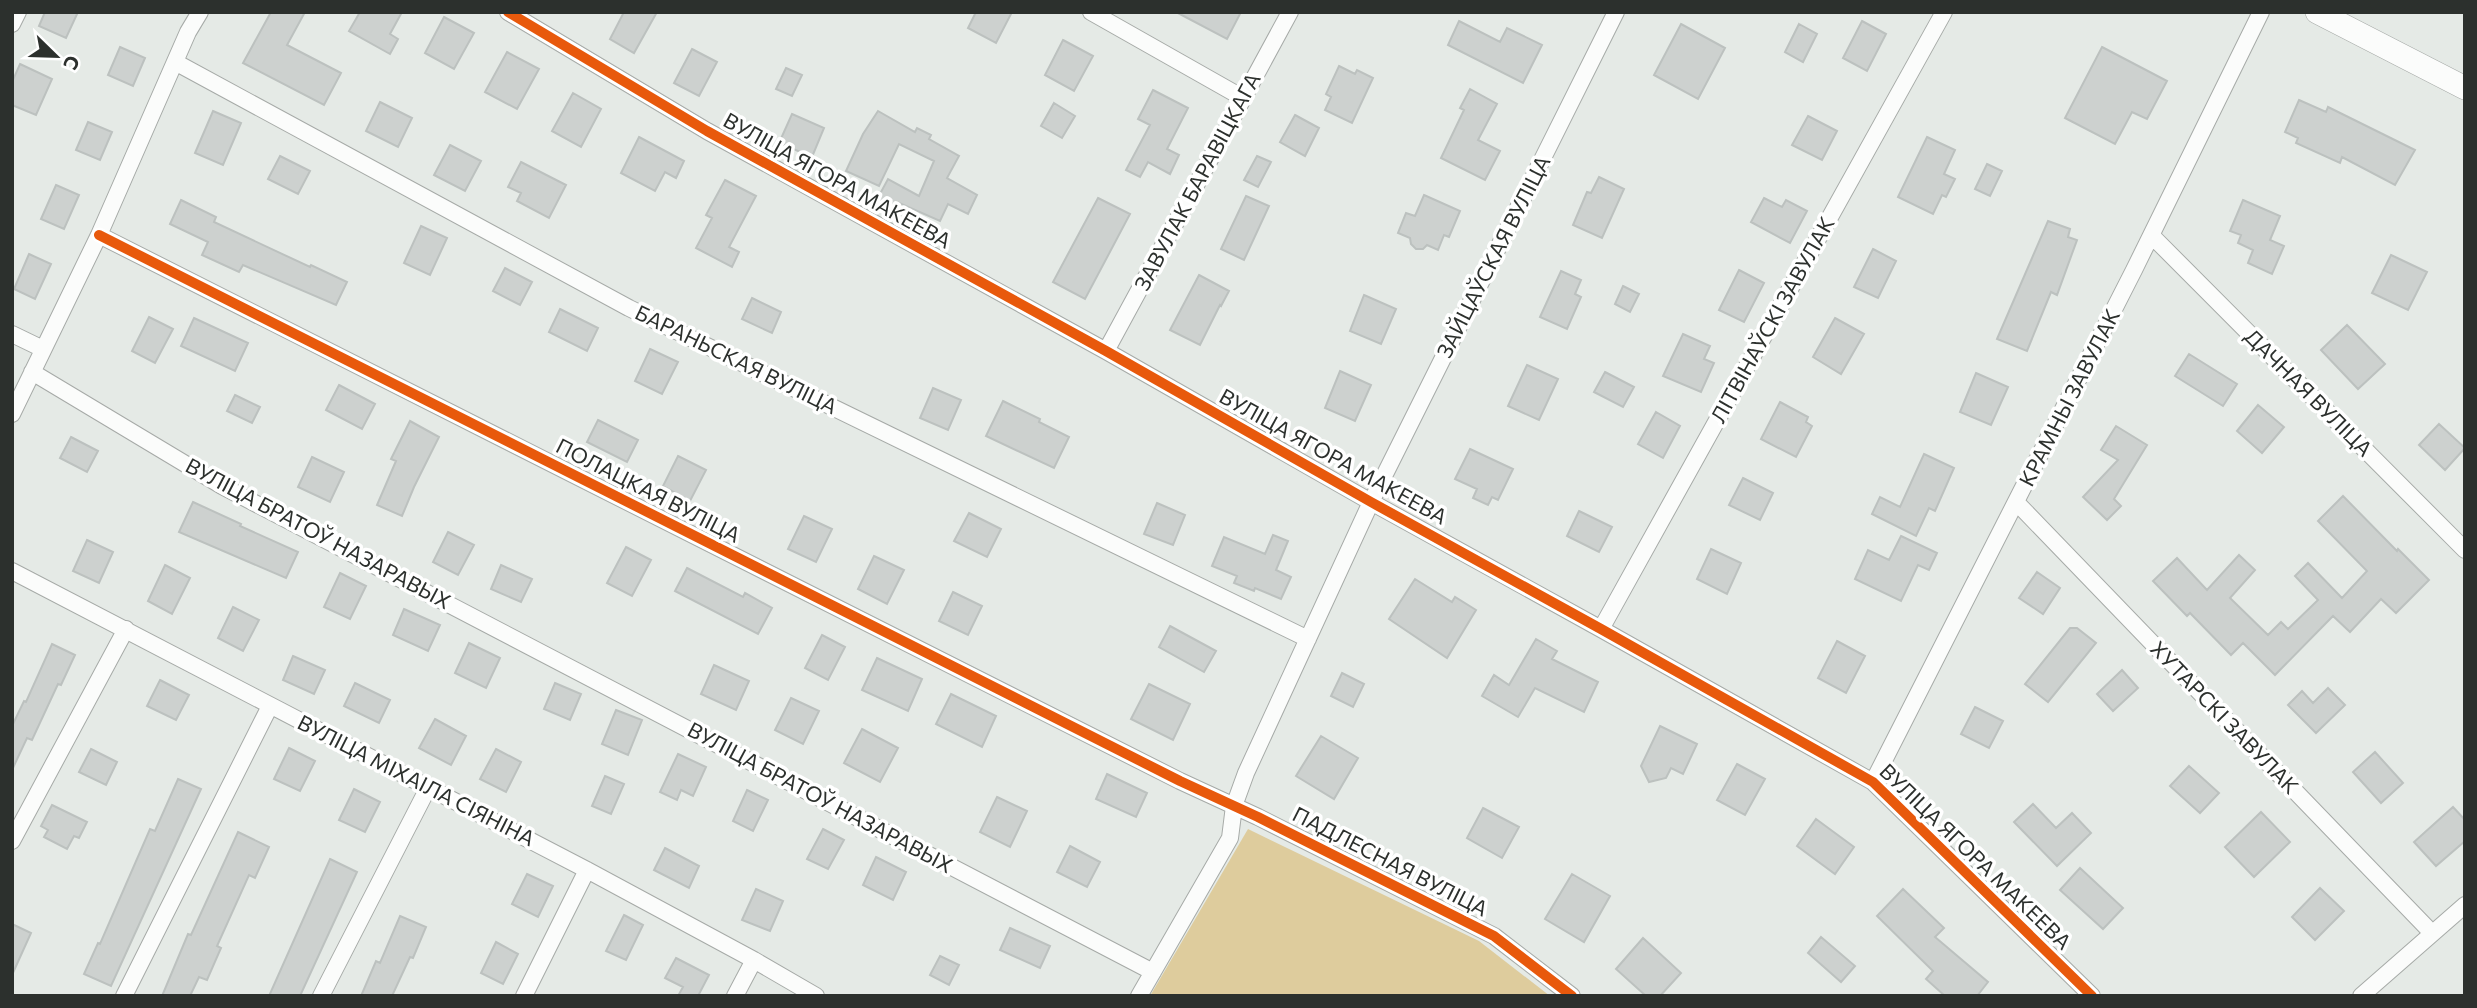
<svg xmlns="http://www.w3.org/2000/svg" width="2477" height="1008" font-family="Commissioner,sans-serif">
<style>
.green{fill:#decc9d}
.building{fill:#cdd1cf;stroke:#bcc1bf;stroke-width:2}
.lines{fill:none;stroke-linecap:round;stroke-linejoin:round}
.street-casing{stroke:#a6aaa7;stroke-width:18}
.secondary-casing{stroke:#a6aaa7;stroke-width:24}
.street{stroke:#fbfcfb;stroke-width:16}
.secondary{stroke:#fbfcfb;stroke-width:23}
.cycleway-casing{stroke:#fff;stroke-width:15}
.cycleway{stroke:#e8590c;stroke-width:10}
.labels{text-anchor:middle;stroke-width:7;stroke-linejoin:round;paint-order:stroke}
.street-label{font-size:21px;fill:#2c302d;stroke:#fff}
</style>
<rect width="100%" height="100%" fill="#e5eae6"/>
<path class="green" d="M1248,829L1479,941L1550,996H1150Z"/>
<path class="building" d="M45,12H78L66,38L39,26Z
M271,12H305L287,45L341,73L324,105L243,63Z
M360,12H402L390,34L398,39L390,54L349,31Z
M624,12H657L634,53L610,39Z
M976,12H1012L996,43L968,28Z
M1176,12H1241L1227,39Z
M444,17L474,33L454,69L425,53Z
M1459,21L1500,42L1507,28L1542,45L1523,83L1448,45Z
M1862,21L1886,34L1867,71L1843,58Z
M1681,24L1725,48L1698,99L1654,75Z
M1799,24L1817,34L1803,62L1785,52Z
M1063,40L1093,56L1074,91L1045,75Z
M120,47L145,58L133,86L108,75Z
M2102,47L2167,81L2147,119L2132,112L2115,144L2065,118Z
M692,49L717,62L699,96L674,83Z
M507,52L539,69L517,109L485,92Z
M20,64L52,79L36,115L12,105V82Z
M1339,66L1355,74L1357,70L1373,78L1352,123L1325,110L1331,97L1326,94Z
M786,68L802,75L792,96L776,89Z
M1470,89L1497,104L1478,140L1500,151L1485,180L1441,158L1464,110L1460,108Z
M1153,90L1188,108L1167,149L1179,155L1170,174L1148,162L1140,177L1126,170L1150,125L1138,119Z
M573,93L601,109L581,147L552,131Z
M2299,100L2326,112L2328,107L2415,150L2395,185L2342,157L2340,163L2296,143L2298,138L2285,132Z
M380,102L412,118L398,147L366,131Z
M1054,103L1075,116L1062,138L1041,126Z
M213,111L241,123L223,165L195,153Z
M878,111L915,132L917,128L931,135L929,139L959,156L947,178L977,195L968,214L948,204L940,221L897,202L891,212L875,203L888,179L919,196L934,161L899,144L879,186L846,171L863,134Z
M792,114L824,128L812,157L779,143Z
M1295,115L1319,128L1305,156L1280,142Z
M1808,116L1837,131L1822,160L1792,145Z
M88,122L112,132L100,160L76,150Z
M639,137L684,161L676,178L665,172L655,191L621,173Z
M1927,137L1955,150L1944,174L1955,179L1946,197L1942,195L1933,214L1898,197Z
M450,145L481,161L465,191L434,175Z
M280,156L310,171L298,194L268,179Z
M1257,156L1271,162L1258,187L1244,180Z
M521,162L566,185L549,218L517,201L521,193L508,187Z
M1987,164L2002,171L1990,196L1975,189Z
M1599,177L1624,189L1602,238L1573,225L1587,192L1591,193Z
M725,180L756,196L729,247L739,252L732,267L696,248L712,218L706,215Z
M56,185L79,195L64,229L41,219Z
M1424,195L1460,211L1449,237L1444,235L1438,250L1427,245L1423,249H1416L1411,244L1410,238L1398,233L1406,213L1415,216Z
M1246,196L1269,206L1244,260L1221,249Z
M1098,198L1130,214L1085,299L1053,282Z
M1764,198L1782,207L1786,200L1807,211L1790,243L1751,222Z
M181,200L216,217L214,222L310,267L311,265L347,282L336,305L243,265L239,272L202,255L208,242L170,224Z
M2243,200L2280,216L2270,240L2284,246L2272,274L2248,263L2253,250L2238,243L2241,235L2230,231Z
M2048,221L2070,229L2068,237L2077,240L2057,295L2051,292L2027,351L1997,339Z
M421,226L447,238L430,275L404,263Z
M1873,249L1896,261L1878,298L1854,287Z
M29,254L51,264L35,299L14,289Z
M2391,255L2427,272L2408,310L2372,293Z
M505,268L532,282L520,305L493,291Z
M1739,270L1764,283L1744,322L1719,310Z
M1561,271L1581,280L1575,294L1581,297L1567,329L1540,317Z
M1199,275L1229,291L1221,306L1220,305L1200,345L1170,330Z
M1623,286L1639,294L1630,312L1615,304Z
M1364,295L1396,309L1381,344L1350,331Z
M752,298L781,312L772,333L742,319Z
M560,309L598,328L587,351L549,332Z
M149,317L173,329L155,363L132,351Z
M194,318L248,343L235,371L181,346Z
M1835,318L1864,334L1841,374L1813,357Z
M2347,325L2385,364L2358,389L2321,350Z
M1683,334L1710,346L1704,359L1714,363L1701,392L1663,376Z
M650,349L678,362L662,394L635,381Z
M2189,354L2237,384L2223,406L2175,376Z
M1527,365L1558,379L1539,420L1508,406Z
M1340,371L1371,385L1355,421L1325,408Z
M1605,372L1634,387L1623,407L1594,392Z
M1976,373L2008,387L1991,425L1960,412Z
M339,385L375,404L362,429L326,410Z
M933,388L961,400L948,430L920,418Z
M235,395L260,407L252,423L227,411Z
M1003,401L1040,419L1039,422L1069,437L1054,468L986,436Z
M1780,402L1808,417L1806,422L1812,426L1796,457L1761,439Z
M2258,405L2284,427L2262,453L2237,431Z
M1656,412L1680,426L1663,458L1638,444Z
M598,420L638,440L627,462L587,442Z
M410,421L439,437L414,487L402,516L377,505L396,461L391,459Z
M2439,424L2465,448L2445,470L2419,445Z
M2116,426L2147,445L2114,499L2121,506L2107,520L2083,497L2118,460L2101,450Z
M71,437L98,451L87,472L60,458Z
M1470,449L1513,469L1498,500L1492,497L1488,505L1473,498L1477,489L1455,479Z
M1924,454L1954,468L1935,511L1929,508L1916,536L1872,514L1880,497L1900,507Z
M678,456L706,470L690,501L663,486Z
M312,457L344,472L330,502L298,487Z
M1743,478L1773,493L1760,520L1729,505Z
M2343,496L2397,551L2398,549L2429,580L2396,613L2381,599L2350,632L2333,616L2275,675L2243,643L2231,655L2190,613L2187,616L2153,581L2177,558L2207,590L2239,555L2255,570L2230,598L2268,635L2281,622L2288,629L2318,600L2295,576L2308,563L2342,598L2367,571L2318,521Z
M193,502L241,524L240,526L298,552L286,578L179,532Z
M1157,503L1185,515L1173,545L1144,534Z
M1579,511L1612,527L1599,552L1567,536Z
M969,513L1001,529L987,557L954,541Z
M804,516L832,529L816,562L788,549Z
M448,532L474,545L458,575L433,562Z
M1273,535L1288,541L1276,570L1291,577L1281,599L1255,588L1254,591L1234,583L1237,576L1212,566L1224,537L1265,554Z
M1901,536L1937,553L1929,570L1918,565L1901,601L1855,579L1868,550L1889,560Z
M87,540L113,552L99,583L73,571Z
M626,547L651,560L632,596L607,583Z
M1711,549L1741,563L1727,594L1697,579Z
M874,556L904,570L887,604L858,589Z
M165,565L190,578L172,614L148,601Z
M501,565L532,579L521,602L491,589Z
M687,568L743,597L745,593L772,608L758,634L675,591Z
M2037,572L2060,588L2043,614L2019,598Z
M340,573L366,586L350,619L324,607Z
M1415,579L1452,602L1455,597L1476,610L1447,658L1389,619Z
M953,592L982,606L968,635L939,621Z
M233,607L259,620L243,651L218,638Z
M404,609L440,625L428,651L393,635Z
M1170,626L1216,651L1204,672L1159,647Z
M2070,628H2077L2096,643L2048,702L2025,684Z
M822,635L845,647L828,680L805,668Z
M1536,639L1557,651L1552,659L1598,682L1584,712L1535,688L1518,717L1482,696L1494,675L1509,685Z
M1837,641L1865,656L1846,693L1818,678Z
M469,643L500,658L486,688L455,673Z
M52,644L75,655L61,685L58,684L32,740L27,738L12,770V726L24,701L26,702Z
M293,656L325,670L314,694L283,680Z
M877,658L922,679L908,711L862,690Z
M714,665L749,681L736,710L701,694Z
M2122,670L2138,688L2113,711L2097,694Z
M1342,673L1364,684L1353,707L1331,696Z
M160,680L189,695L176,720L147,706Z
M355,683L390,700L379,723L344,706Z
M555,683L581,694L570,720L544,709Z
M1149,684L1190,704L1173,740L1131,719Z
M2328,688L2345,705L2316,733L2288,705L2302,691L2313,703Z
M951,694L996,716L982,747L936,724Z
M791,698L819,711L803,744L775,730Z
M1975,707L2003,721L1989,748L1961,734Z
M616,710L642,720L628,755L602,744Z
M435,719L466,736L451,765L419,748Z
M1660,726L1697,744L1683,774L1671,768L1666,778L1649,782L1641,766Z
M862,729L898,748L880,782L844,763Z
M1321,736L1358,758L1334,799L1296,776Z
M289,748L315,761L300,791L274,779Z
M91,749L117,762L106,785L79,772Z
M496,749L521,762L506,792L480,779Z
M2375,752L2403,783L2381,803L2353,772Z
M678,754L706,767L693,796L681,790L677,800L660,792Z
M1737,764L1765,779L1745,815L1717,800Z
M2189,766L2219,793L2200,813L2170,786Z
M1107,774L1147,793L1136,817L1096,799Z
M605,776L624,784L611,814L592,806Z
M178,779L201,789L111,986L84,974L98,943L100,944L150,829L155,831Z
M354,789L380,802L365,832L339,820Z
M747,790L768,800L753,831L733,821Z
M997,797L1027,811L1010,847L980,832Z
M2033,804L2056,828L2072,813L2091,833L2057,866L2014,822Z
M52,805L87,822L79,838L74,836L67,849L44,837L48,830L41,826Z
M2453,807L2465,820V841L2436,866L2414,842Z
M1483,808L1519,827L1502,858L1467,838Z
M2261,812L2290,842L2254,877L2225,847Z
M1816,819L1854,847L1835,874L1797,846Z
M823,829L844,840L828,869L807,859Z
M238,832L269,847L255,878L249,875L217,946L221,948L207,980L199,977L190,996H162L188,934L191,935Z
M1070,846L1100,862L1087,887L1057,872Z
M665,848L699,866L689,888L654,870Z
M876,857L906,872L893,900L863,885Z
M330,859L357,872L300,996H269Z
M2080,868L2123,908L2103,929L2060,890Z
M527,874L553,886L538,917L512,904Z
M1572,874L1610,896L1584,942L1545,919Z
M2320,888L2344,911L2315,940L2292,917Z
M756,889L783,901L770,931L742,920Z
M1903,889L1944,928L1935,937L1988,982L1977,996H1945L1926,979L1933,971L1877,916Z
M624,915L643,925L626,960L606,951Z
M400,916L426,927L413,958L410,957L392,996H361L376,961L380,963Z
M12,924L31,933L12,975Z
M1010,928L1050,946L1040,968L1000,950Z
M1821,937L1855,966L1841,982L1808,953Z
M1643,938L1681,973L1660,996H1646L1616,969Z
M496,942L518,954L503,984L481,973Z
M940,956L959,965L949,985L930,975Z
M676,958L709,975L698,996H678L683,987L665,978Z"/>
<g class="lines">
<defs>
<path id="street" d="M508,12L707,131L1106,351L1371,502L1601,629L1873,782L2092,996
M1091,12L1243,98
M12,24L18,12
M175,62L629,308L1308,639
M99,235L1180,781L1258,817L1494,936L1572,996
M2152,236L2465,550
M12,334L43,349
M1106,351L1290,12
M32,372L222,486L1153,972
M12,414L99,235L188,32L200,12
M2017,503L2432,933
M12,571L587,870L754,960L816,996
M1601,629L1944,12
M1873,782L2134,270L2261,12
M12,841L126,629
M124,996L270,706
M321,996L428,788
M524,996L587,870
M735,996L754,960
M1139,996L1230,838L1234,806L1246,773L1371,502L1616,12
M2361,996L2465,905"/>
<path id="secondary" d="M2317,12L2465,88"/>
</defs>
<use href="#street" class="street-casing"/>
<use href="#secondary" class="secondary-casing"/>
<use href="#street" class="street"/>
<use href="#secondary" class="secondary"/>
<defs>
<path id="cycleway" d="M508,12L707,131L1106,351L1371,502L1601,629L1873,782L2092,996
M99,235L1180,781L1258,817L1494,936L1572,996"/>
</defs>
<use href="#cycleway" class="cycleway-casing"/>
<use href="#cycleway" class="cycleway"/>
</g>
<g class="labels">
<g class="street-label">
<text transform="translate(837 181) rotate(29)" y="7">ВУЛІЦА ЯГОРА МАКЕЕВА</text>
<text transform="translate(1198 182) rotate(-62)" y="7">ЗАВУЛАК БАРАВІЦКАГА</text>
<text transform="translate(1494 257) rotate(-63)" y="7">ЗАЙЦАЎСКАЯ ВУЛІЦА</text>
<text transform="translate(1773 320) rotate(-61)" y="7">ЛІТВІНАЎСКІ ЗАВУЛАК</text>
<text transform="translate(736 360) rotate(26)" y="7">БАРАНЬСКАЯ ВУЛІЦА</text>
<text transform="translate(2308 393) rotate(45)" y="7">ДАЧНАЯ ВУЛІЦА</text>
<text transform="translate(2070 398) rotate(-63)" y="7">КРАМНЫ ЗАВУЛАК</text>
<text transform="translate(1333 457) rotate(29)" y="7">ВУЛІЦА ЯГОРА МАКЕЕВА</text>
<text transform="translate(648 491) rotate(27)" y="7">ПОЛАЦКАЯ ВУЛІЦА</text>
<text transform="translate(318 534) rotate(28)" y="7">ВУЛІЦА БРАТОЎ НАЗАРАВЫХ</text>
<text transform="translate(2224 718) rotate(46)" y="7">ХУТАРСКІ ЗАВУЛАК</text>
<text transform="translate(416 781) rotate(27)" y="7">ВУЛІЦА МІХАІЛА СІЯНІНА</text>
<text transform="translate(820 798) rotate(28)" y="7">ВУЛІЦА БРАТОЎ НАЗАРАВЫХ</text>
<text transform="translate(1975 857) rotate(44)" y="7">ВУЛІЦА ЯГОРА МАКЕЕВА</text>
<text transform="translate(1390 862) rotate(27)" y="7">ПАДЛЕСНАЯ ВУЛІЦА</text>
</g>
</g>
<rect width="2477" height="1008" fill="none" stroke="#2c302d" stroke-width="28"/>
<g transform="translate(56 56) rotate(113)" stroke="#ffffff" stroke-width="5" paint-order="stroke">
<path d="M0-5L12 26L0 18L-12 26Z" fill="#2c302d"/>
<text y="-10" font-size="19" font-weight="bold" text-anchor="middle" fill="#2c302d">С</text>
</g>
</svg>
